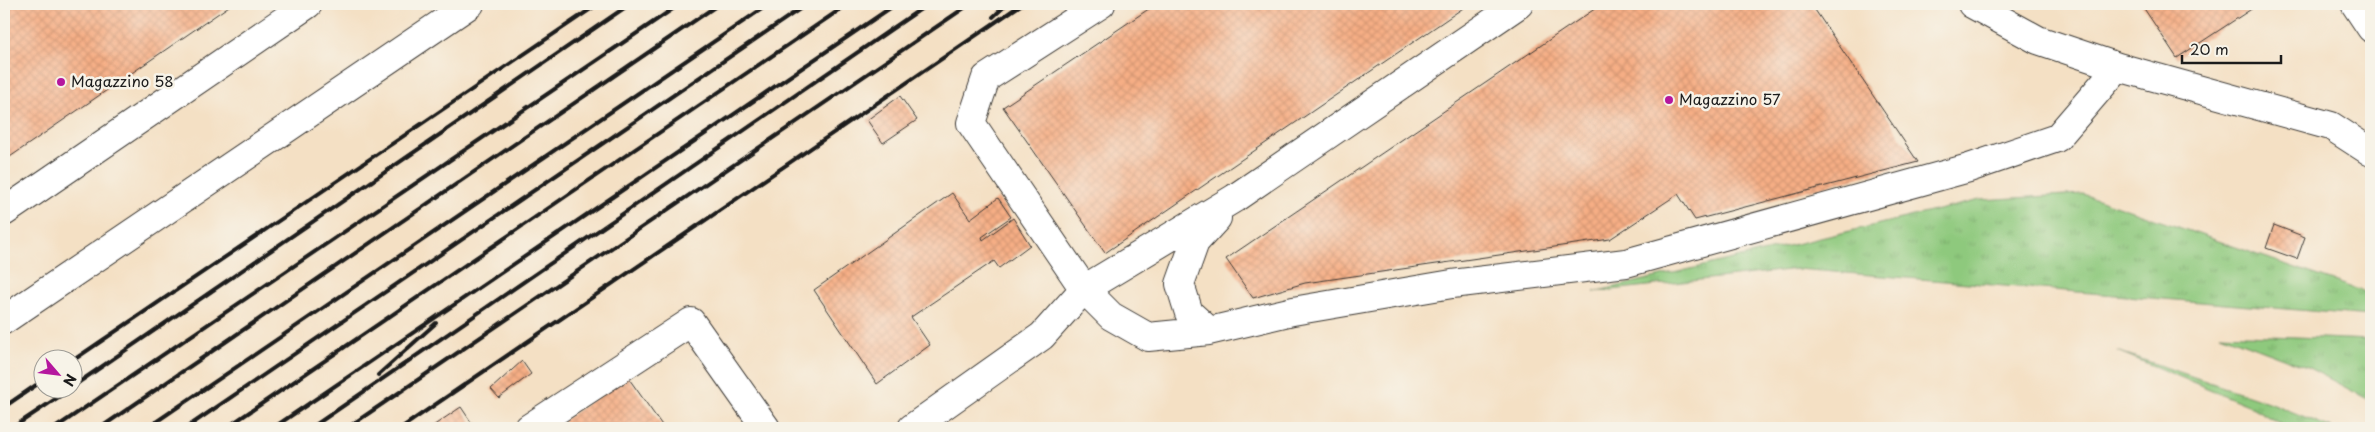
<svg xmlns="http://www.w3.org/2000/svg" width="2375" height="432" font-family="'Playpen Sans',sans-serif">
<style>
.grass{fill:url(#grass-tufts);stroke:#55724c}
.building{fill:url(#building-cross-hatch)}
.lines{fill:none;stroke-linecap:round;stroke-linejoin:round}
.street-casing{stroke:#3c3935;stroke-width:30}
.street{stroke:#fff;stroke-width:28}
.rail{stroke:#1c1c1c;stroke-width:4}
.poi-dot{fill:#b5179e;stroke:#f7f3e8;stroke-width:2}
.labels{text-anchor:middle;stroke-width:5;stroke-linejoin:round;paint-order:stroke}
.poi-label{font-size:15px;fill:#1c1c1c;stroke:#f7f3e8;text-anchor:start}
</style>
<defs>
<pattern id="grass-tufts" width="24" height="20" patternUnits="userSpaceOnUse" patternTransform="scale(1.25)"><rect width="24" height="20" fill="#8ec97d"/><path d="M3 7l-1-3M5 7V3M7 7l1-3M15 17l-1-3M17 17v-4M19 17l1-3" fill="none" stroke="#7aac6b"/></pattern>
<pattern id="building-cross-hatch" width="8" height="8" patternUnits="userSpaceOnUse" patternTransform="scale(1.25)"><rect width="8" height="8" fill="#f6ae85"/><path d="M0 0l8 8M0 8l8-8" fill="none" stroke="#d29572"/></pattern>
</defs>
<rect width="100%" height="100%" fill="#f7f3e8"/>
<filter id="ink" filterUnits="userSpaceOnUse"><feTurbulence type="fractalNoise" baseFrequency=".02" numOctaves="2"/><feDisplacementMap in="SourceGraphic" scale="10" xChannelSelector="R" yChannelSelector="G"/><feConvolveMatrix kernelMatrix="1 2 1 2 8 2 1 2 1" color-interpolation-filters="sRGB"/></filter>
<filter id="wash" filterUnits="userSpaceOnUse"><feTurbulence type="fractalNoise" baseFrequency=".0096" numOctaves="4" result="noise"/><feDisplacementMap in="SourceGraphic" scale="20" xChannelSelector="R" yChannelSelector="G"/><feGaussianBlur stdDeviation="1.12" result="paint"/><feColorMatrix in="noise" values="0 0 0 0 0 0 0 0 0 0 0 0 0 0 0 0 0 1.4 0 .05"/><feComposite in="paint" operator="in"/></filter>
<g filter="url(#wash)">
<rect width="100%" height="100%" fill="#f4e0c4"/>
<path class="grass" d="M2083,194L2371,294V316L1797,269L1594,292L1980,200Z
M2220,334L2371,340V401L2309,368Z
M2117,351L2268,402L2332,428H2287L2248,405Z"/>
<g id="blocks">
<path class="building" d="M4,4H232L4,161Z
M1156,4H1469L1105,253L1003,107Z
M1602,4H1811L1918,162L1695,220L1678,194L1610,239L1305,283L1253,298L1226,259Z
M2141,4H2259L2177,58Z
M900,96L917,120L883,143L867,120Z
M952,193L970,219L998,198L1011,217L982,237L983,240L1013,218L1030,245L999,268L994,261L911,317L930,345L877,384L814,290Z
M2274,225L2305,237L2297,259L2266,248Z
M522,361L531,374L499,398L491,389Z
M627,376L664,428H568L563,421Z
M461,407L473,425L468,428H430Z"/>
</g>
</g>
<g filter="url(#ink)">
<use href="#blocks" fill-opacity="0" stroke="#3c3935" stroke-width="1"/>
<g class="lines">
<defs>
<path id="street" d="M1519,4L1235,198L1084,289L1111,316L1148,337L1209,331L1293,311L1452,284L1626,263L1969,168L2057,138L2118,67L2331,126L2371,152
M1972,4L2038,40L2118,67
M2355,4L2371,28
M4,212L308,4
M4,320L470,4
M1209,331L1189,313L1180,284L1195,242L1217,218
M529,428L691,322L766,428
M912,428L1042,336L1084,289L971,123L986,78L1101,4"/>
</defs>
<use href="#street" class="street-casing"/>
<use href="#street" class="street"/>
<path class="rail" d="M993,17L1007,4
M72,361L598,4
M378,375L436,323
M72,387L630,4
M4,407L42,381
M12,428L69,390
M55,428L680,4
M100,428L719,4
M147,428L769,4
M186,428L807,4
M226,428L848,4
M273,428L896,4
M311,428L928,4
M347,428L970,4
M401,428L1022,4"/>
</g>
</g>
<g class="poi-dot">
<circle cx="61" cy="82" r="5"/>
<circle cx="1669" cy="100" r="5"/>
</g>
<g class="labels">
<g class="poi-label">
<text x="71" y="87">Magazzino 58</text>
<text x="1679" y="105">Magazzino 57</text>
</g>
</g>
<rect width="2375" height="432" fill="none" stroke="#f7f3e8" stroke-width="20"/>
<g transform="translate(58 374) rotate(118)"><circle r="24" fill="#f7f3e8" stroke="#9f9d96"/>
<path d="M0-4L9 19L0 12L-9 19Z" fill="#b5179e"/>
<text y="-8" font-size="14" font-weight="bold" text-anchor="middle" fill="#1c1c1c">N</text>
</g>
<path d="M2182 55v8h99v-8" fill="none" stroke="#1c1c1c" stroke-width="2.5"/>
<text x="2190" y="55" font-size="15" fill="#1c1c1c" stroke="#f7f3e8" stroke-width="4" paint-order="stroke">20 m</text>
</svg>
